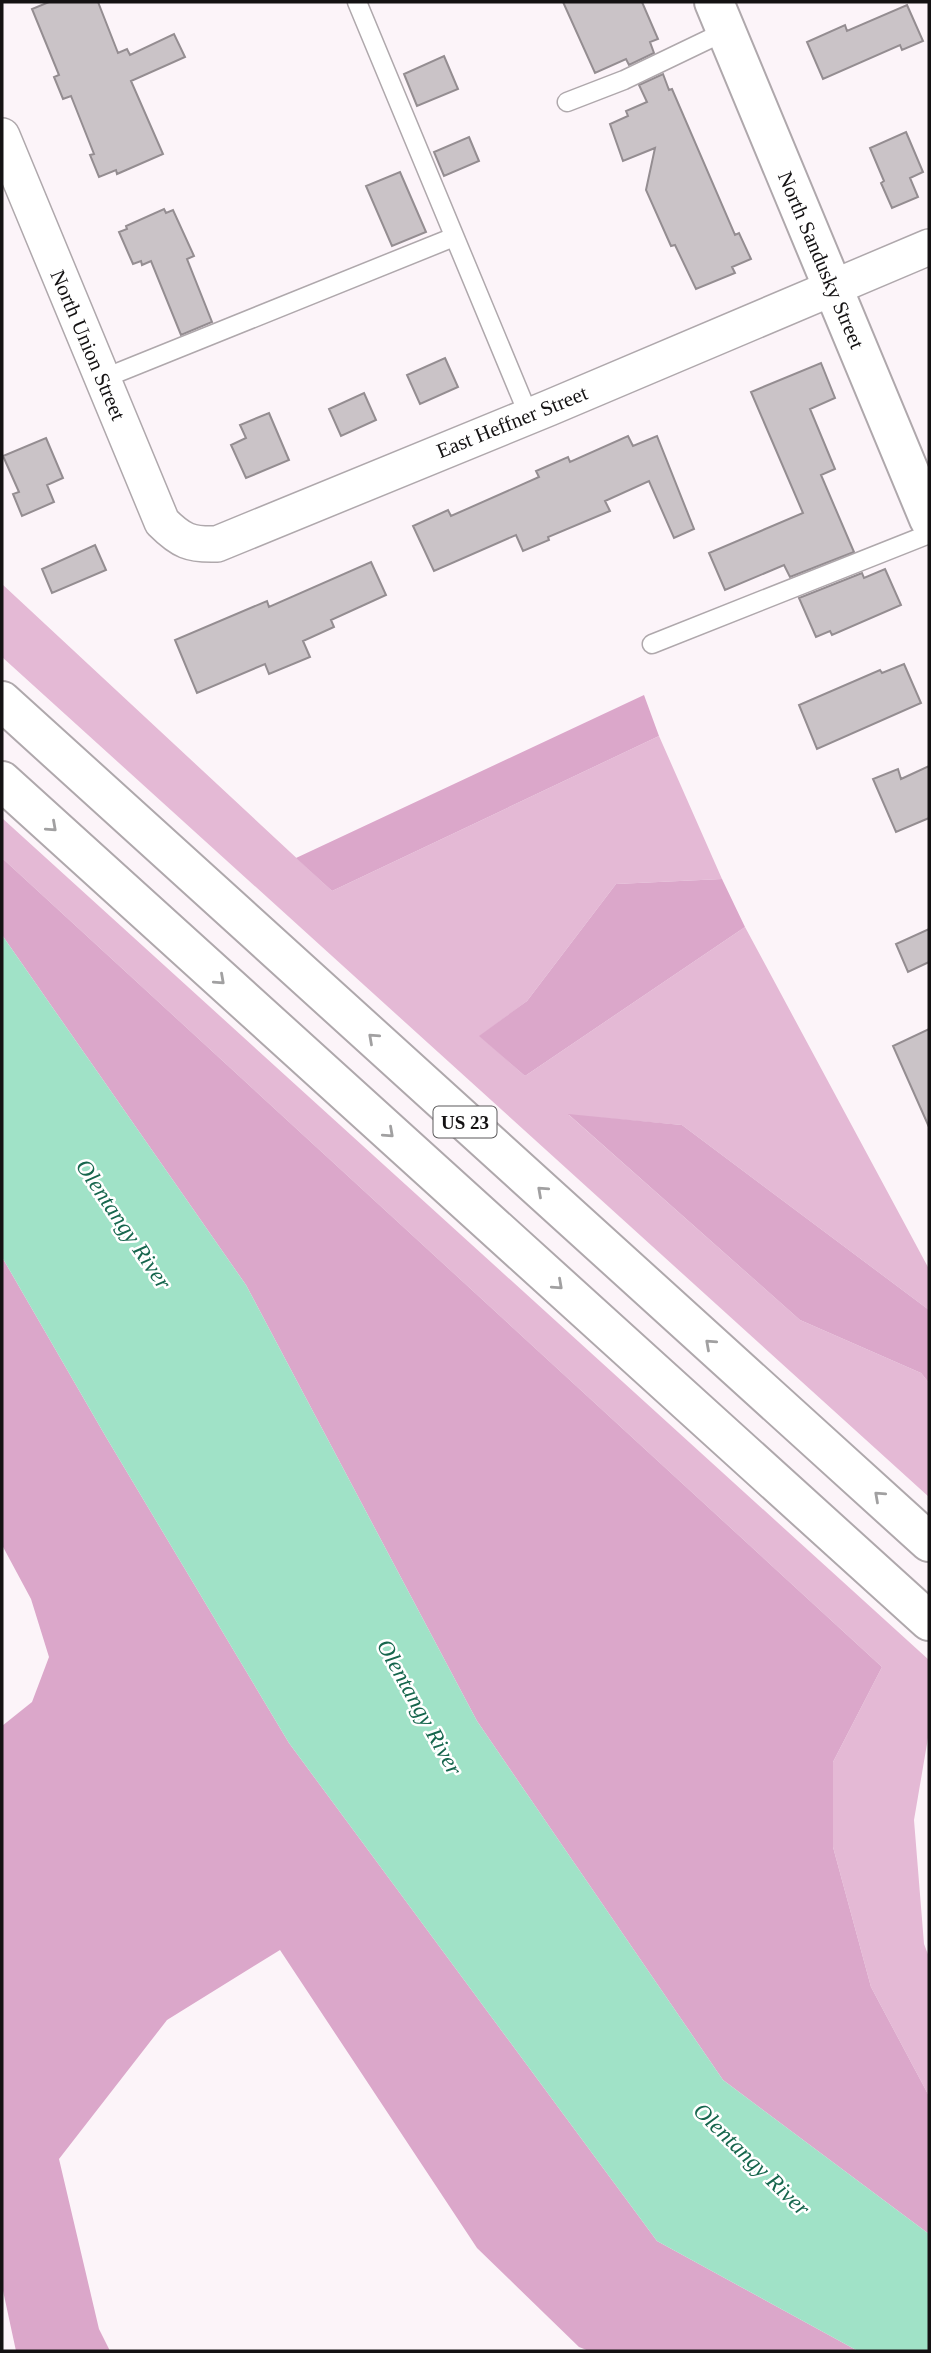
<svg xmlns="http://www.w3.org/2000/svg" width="931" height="2353" font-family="'Times New Roman',serif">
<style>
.green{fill:#e4b9d5}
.forest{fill:#dba7ca}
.water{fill:#a0e2c7}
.building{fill:#cac3c7;stroke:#948d91;stroke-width:2}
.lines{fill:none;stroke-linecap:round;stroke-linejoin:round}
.service-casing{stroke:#afa8ac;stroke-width:21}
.minor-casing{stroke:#afa8ac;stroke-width:38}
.tertiary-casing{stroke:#afa8ac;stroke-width:42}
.motorway-casing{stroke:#afa8ac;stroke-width:42}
.service{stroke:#fff;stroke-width:18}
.minor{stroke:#fff;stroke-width:35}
.tertiary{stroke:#fff;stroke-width:38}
.motorway{stroke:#fff;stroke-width:38}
.oneway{stroke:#a1a0a1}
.labels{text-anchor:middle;stroke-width:5;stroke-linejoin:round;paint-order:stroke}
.shield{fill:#fff;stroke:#5a595a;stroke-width:2}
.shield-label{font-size:19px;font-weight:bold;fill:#141213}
.street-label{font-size:21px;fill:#141213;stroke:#fff}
.water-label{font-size:23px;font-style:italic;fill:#16664d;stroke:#fff}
</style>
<rect width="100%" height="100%" fill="#fcf4f9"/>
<path class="green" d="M2,584L332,891L659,736L722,879L616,884L527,1001L480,1036L525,1076L745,927L929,1269V1310L682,1125L569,1115L800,1320L921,1373L929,1383V1497L2,657Z
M2,818L929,1660V1732L914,1820L924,1944L929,1957V2096L871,1987L833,1847V1762L882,1667L2,858Z"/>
<path class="forest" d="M644,695L659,736L332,891L296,858Z
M2,858L882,1667L833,1762V1847L871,1987L929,2096V2234L723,2080L477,1721L246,1285L2,935Z
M722,879L745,927L525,1076L479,1036L527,1001L616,884Z
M568,1114L682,1125L929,1310V1383L921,1373L800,1320Z
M2,1257L106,1437L289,1743L657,2241L858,2351H589L579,2347L477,2248L280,1950L167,2020L59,2159L99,2329L110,2351H16L2,2286V1726L32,1702L49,1657L31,1599L2,1545Z"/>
<path class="water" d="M2,935L246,1285L477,1721L723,2080L929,2234V2351H858L657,2241L289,1743L106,1437L2,1257Z"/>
<path class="building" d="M49,2H98L118,53L127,49L130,55L174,34L185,57L131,81L163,154L117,174L116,170L99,177L90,155L94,154L71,96L63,99L54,77L59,75L32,9Z
M563,2H642L658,39L650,42L654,53L629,65L626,59L595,73Z
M907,5L923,41L902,50L900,45L823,79L807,42L845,25L847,31Z
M444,56L458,89L417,106L404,74Z
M663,74L669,90L672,89L735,235L739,233L751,259L732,267L735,273L696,289L675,245L671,246L646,190L655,148L623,161L610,124L628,116L626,111L647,102L639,85Z
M906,132L923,172L910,178L918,197L892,208L881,183L884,181L870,148Z
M469,137L479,161L444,176L434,152Z
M400,172L426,232L392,246L366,186Z
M164,209L166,213L173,210L194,256L187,259L212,322L181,335L151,261L142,265L141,261L133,264L119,232L127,229L126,226Z
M445,358L458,387L420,404L407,375Z
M821,363L835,398L810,409L835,469L821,475L854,552L790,577L784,565L725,590L709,553L803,513L751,392Z
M364,393L376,420L341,436L329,409Z
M269,413L289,460L246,478L231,445L246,438L240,425Z
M628,436L633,446L657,436L694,529L674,538L649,481L605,501L610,511L548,537L549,540L523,551L516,535L434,571L413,526L448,510L451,516L539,477L536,471L568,457L570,462Z
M46,438L63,478L47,485L54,502L22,516L13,494L19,492L3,456Z
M95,545L106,570L52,593L42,569Z
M371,562L386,595L331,620L334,627L303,641L310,657L269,674L265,664L197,693L175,640L267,601L269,607Z
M885,569L901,605L832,635L830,631L816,637L799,598L862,573L864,578Z
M904,664L921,703L817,749L799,705L880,670L882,673Z
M929,766V818L896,832L873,779L898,769L901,779Z
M929,929V962L908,972L896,944Z
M929,1029V1127L893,1046Z"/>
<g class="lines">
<defs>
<path id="service" d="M357,2L529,416
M567,102L624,80L726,31
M102,379L454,237
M652,644L929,534"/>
<path id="minor" d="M2,136L162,522C181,541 190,545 217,544L549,408L929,247"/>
<path id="tertiary" d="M714,2L929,519"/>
<path id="motorway" d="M2,701L929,1542
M2,781L929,1621"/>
</defs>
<use href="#service" class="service-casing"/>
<use href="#minor" class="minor-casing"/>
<use href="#tertiary" class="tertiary-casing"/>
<use href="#motorway" class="motorway-casing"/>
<use href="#service" class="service"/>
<use href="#minor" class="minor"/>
<use href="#tertiary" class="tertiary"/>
<use href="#motorway" class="motorway"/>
</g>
<defs><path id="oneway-chevron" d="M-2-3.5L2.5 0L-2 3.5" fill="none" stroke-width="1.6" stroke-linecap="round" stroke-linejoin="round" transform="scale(1.75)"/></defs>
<g class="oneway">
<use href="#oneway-chevron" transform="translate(52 827) rotate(42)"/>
<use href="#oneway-chevron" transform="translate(220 980) rotate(42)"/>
<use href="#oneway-chevron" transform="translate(373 1038) rotate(-138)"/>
<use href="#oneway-chevron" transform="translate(389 1133) rotate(42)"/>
<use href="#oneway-chevron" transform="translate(542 1191) rotate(-138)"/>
<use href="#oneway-chevron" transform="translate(558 1285) rotate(42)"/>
<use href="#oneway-chevron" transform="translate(710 1344) rotate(-138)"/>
<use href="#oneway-chevron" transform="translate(879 1496) rotate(-138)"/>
</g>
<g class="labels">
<rect class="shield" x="433.5" y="1106.5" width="63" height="31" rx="5"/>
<g class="shield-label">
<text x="465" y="1129">US 23</text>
</g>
<g class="street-label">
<text transform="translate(821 260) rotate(67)" y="7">North Sandusky Street</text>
<text transform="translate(88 345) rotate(67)" y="7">North Union Street</text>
<text transform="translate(512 422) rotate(-22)" y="7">East Heffner Street</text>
</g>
<g class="water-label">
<text transform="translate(124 1224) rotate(56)" y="8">Olentangy River</text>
<text transform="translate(420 1707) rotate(61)" y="8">Olentangy River</text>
<text transform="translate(752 2159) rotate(44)" y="8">Olentangy River</text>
</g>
</g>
<rect width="931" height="2353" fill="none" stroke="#141213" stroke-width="7"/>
</svg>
